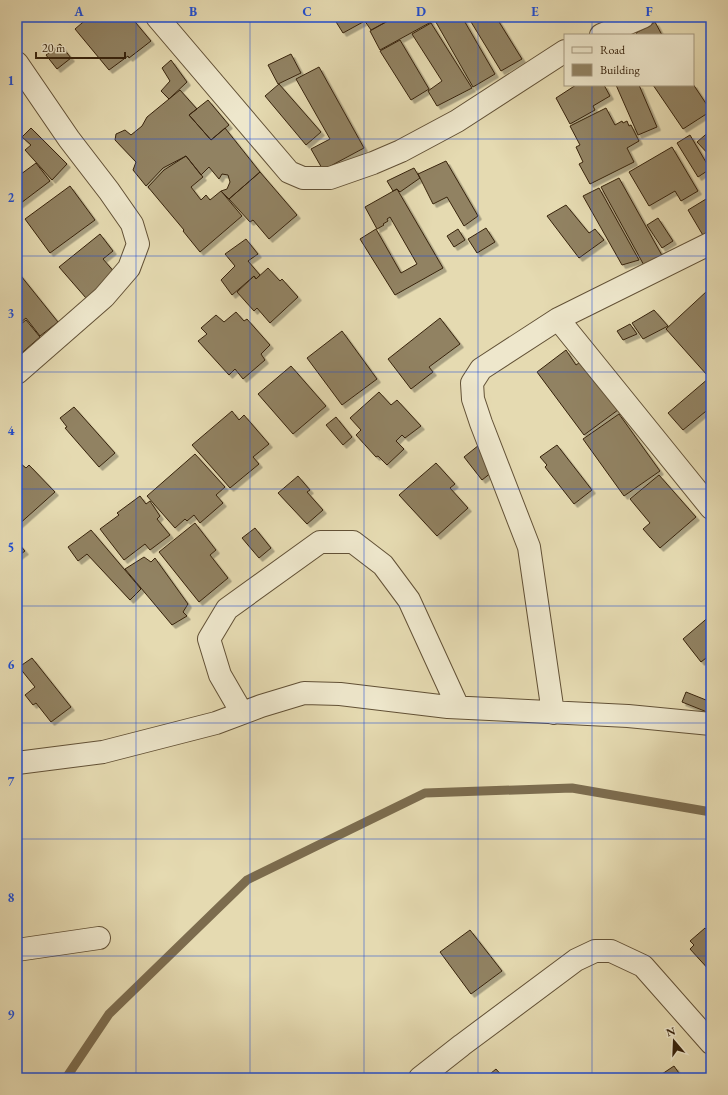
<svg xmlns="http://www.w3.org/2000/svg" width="728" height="1095" font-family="'EB Garamond',serif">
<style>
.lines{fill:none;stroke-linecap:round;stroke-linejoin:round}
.stream{stroke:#7c6c4e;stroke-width:9}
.building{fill:#918262;stroke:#37230d;filter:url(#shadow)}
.minor-casing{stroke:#625136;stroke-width:24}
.minor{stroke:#eee7cc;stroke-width:22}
.grid{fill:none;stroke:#1d4ed8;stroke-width:1;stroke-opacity:0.55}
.neatline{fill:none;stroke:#1d4ed8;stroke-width:1.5}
.grid-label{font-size:13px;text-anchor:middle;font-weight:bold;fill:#1d4ed8}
</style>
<defs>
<filter id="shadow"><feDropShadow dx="3.5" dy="3.5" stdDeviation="0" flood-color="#0004"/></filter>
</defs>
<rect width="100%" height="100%" fill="#e5dab1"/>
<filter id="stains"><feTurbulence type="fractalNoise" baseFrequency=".005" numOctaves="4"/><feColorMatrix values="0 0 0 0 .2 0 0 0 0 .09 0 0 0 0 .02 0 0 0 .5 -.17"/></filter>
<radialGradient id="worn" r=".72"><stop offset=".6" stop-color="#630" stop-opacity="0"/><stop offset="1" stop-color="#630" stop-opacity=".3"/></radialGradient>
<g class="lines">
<path class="stream" d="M66,1078L109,1014L247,880L425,793L572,788L711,812"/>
</g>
<path class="building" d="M89,17H131L151,41L129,58L128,56L109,70L75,29Z
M333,17H360L363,22L343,33Z
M362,17H395L371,30Z
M395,17H428L431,22L380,50L370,31Z
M433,17H462L495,74L473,87Z
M468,17H496L522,59L501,71Z
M655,22L662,35H638L636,33Z
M431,23L472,88L437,106L428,91L442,81L412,34Z
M400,40L429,89L411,100L380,51Z
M60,44L71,58L57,69L46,55Z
M291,54L301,73L278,84L268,65Z
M171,60L187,82L169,99L161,91L170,81L162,68Z
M319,67L364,148L323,170L311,149L330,139L296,79Z
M279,84L321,132L306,145L265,96Z
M693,84L711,111L683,129L653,85H693Z
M576,85H604L610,96L593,106L595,110L570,124L556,98Z
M616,85H639L657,127L638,135Z
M180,90L197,109L189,115L211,140L225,128L260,172L229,199L221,191L227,189L230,182L228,175L222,174L219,179L209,167L201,175L186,156L163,168L146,186L133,170L136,162L115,140L116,134L125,130L131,135L142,126L147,117Z
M208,100L229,125L211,140L189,115Z
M606,108L615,125L622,121L623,123L627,121L629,126L631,125L639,141L627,148L634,162L590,184L579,164L583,162L576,147L580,145L570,126Z
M31,128L67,164L52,180L25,150L31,145L22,137Z
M711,130V157L697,142Z
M690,135L710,169L698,177L677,143Z
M672,147L698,191L681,201L675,191L649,206L629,172Z
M186,156L203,177L191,187L201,200L206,195L210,200L221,191L242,216L200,252L183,231L184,230L148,187L164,170Z
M446,161L478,216L464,226L447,197L433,204L418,174Z
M36,163L50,181L17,206V177Z
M414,168L420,178L400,192L397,189L393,191L387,181Z
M260,172L297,215L269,239L253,220L250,222L229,199Z
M619,178L664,259L646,269L601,187Z
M70,186L95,220L50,253L25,219Z
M599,188L639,260L622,265L583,196Z
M397,189L443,268L395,295L360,239L376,229L401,273L417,264L390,217L387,219L388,221L383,224L384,225L377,229L365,207Z
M711,196V233L704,237L688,210Z
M566,205L589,233L595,229L604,240L579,258L547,216Z
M658,218L673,241L662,248L647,225Z
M486,228L495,242L477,253L468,239Z
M458,229L465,240L454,247L447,236Z
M100,234L113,251L103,259L116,274L86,298L59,267Z
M246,239L258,254L248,261L260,275L256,279L254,276L232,295L221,280L235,266L225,254Z
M268,268L280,281L282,279L298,297L270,323L257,308L254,311L237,292L254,276L256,279Z
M17,271L58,322L40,336L26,318L21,322L17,317Z
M707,291L711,295V375L709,373L707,375L666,329Z
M654,310L668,326L643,339L632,323Z
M236,312L244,321L247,319L270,345L261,354L265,360L243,379L235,369L229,375L198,341L207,334L201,328L216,315L224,322Z
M440,318L460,344L429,367L433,372L411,389L388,359Z
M17,319L21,324L26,320L40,337L17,357Z
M630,324L637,334L623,340L617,331Z
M342,331L377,379L342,405L307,358Z
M566,350L576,365L586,358L622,407L584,435L537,372Z
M291,366L326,406L293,434L258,394Z
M709,378L711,381V407L683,430L668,413Z
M379,392L391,405L397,400L421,426L405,438L402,435L396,441L404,449L387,465L378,456L376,457L356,435L361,430L350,418Z
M74,407L115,453L99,467L65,428L67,427L60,418Z
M232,411L239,420L244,415L269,444L253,457L259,464L230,488L192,445Z
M619,414L660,471L624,496L583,439Z
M336,417L352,437L343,445L326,425Z
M479,445L497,468L482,480L464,457Z
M557,445L592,490L574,504L545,467L547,465L540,457Z
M195,454L225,487L216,495L223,503L200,523L194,515L187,521L185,519L175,528L147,496Z
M20,463L26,468L29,465L55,492L17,526V465Z
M436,463L455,484L450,488L468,508L437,536L399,495Z
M659,475L696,517L660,548L643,529L650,523L630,499Z
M298,476L310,490L307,492L323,510L307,524L278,493Z
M140,496L146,504L150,501L160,516L157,519L170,535L150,550L145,544L124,560L100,529L119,515L117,513Z
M195,523L216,550L210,555L228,578L199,602L159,552Z
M255,528L271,548L259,558L242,538Z
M91,530L141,589L130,600L87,554L78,561L68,547Z
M17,542L25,551L17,557Z
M144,557L151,562L155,558L188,604L183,612L187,616L172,625L125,569Z
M711,615V654L701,662L683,639Z
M32,658L71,707L51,722L36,703L33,705L25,695L35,687L19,667Z
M686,692L711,702L707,712L682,702Z
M705,928L711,934V972L690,949L694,945L690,941Z
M470,930L502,971L471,994L440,952Z
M674,1066L681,1076L677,1078H656Z
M496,1069L504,1078H485Z"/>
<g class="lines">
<defs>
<path id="minor" d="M157,17L289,172L303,178H330L373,163L401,151L457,121L565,51
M601,35L643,17
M17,63L69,139L109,191L132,224L138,244L129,268L104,297L17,373
M558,319L711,508
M242,713L220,675L209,639L227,609L320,542H353L383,565L409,600L458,707
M553,713L529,547L481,423L473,399L472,383L481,369L558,319L711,243
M17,763L103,752L216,723L261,706L304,693L340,694L448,707L628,716L711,724
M17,950L99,938
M420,1078L462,1045L576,960L595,951H611L643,966L711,1043"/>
</defs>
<use href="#minor" class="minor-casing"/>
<use href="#minor" class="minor"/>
</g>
<path class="grid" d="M136,17V1078M250,17V1078M364,17V1078M478,17V1078M592,17V35M592,85V1078M17,139H711M17,256H711M17,372H711M17,489H711M17,606H711M17,723H711M17,839H711M17,956H711"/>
<rect width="728" height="1095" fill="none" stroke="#e5dab1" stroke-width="44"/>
<rect x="564" y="34" width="130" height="52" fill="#eee7cc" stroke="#a59980"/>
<rect x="572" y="47" width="20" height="6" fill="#eee7cc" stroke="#a59980"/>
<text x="600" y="54" font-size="12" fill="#37230d">Road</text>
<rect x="572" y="64" width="20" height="12" fill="#918262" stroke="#a59980"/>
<text x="600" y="74" font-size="12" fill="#37230d">Building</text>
<g transform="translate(674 1041) rotate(341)" stroke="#eee7cc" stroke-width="3" paint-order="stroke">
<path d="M0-3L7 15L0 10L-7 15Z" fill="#37230d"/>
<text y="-6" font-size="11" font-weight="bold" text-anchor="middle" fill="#37230d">N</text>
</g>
<path d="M36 52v6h89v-6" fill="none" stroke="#37230d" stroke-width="2"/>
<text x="42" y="52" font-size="12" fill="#37230d" stroke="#eee7cc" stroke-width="3" paint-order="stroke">20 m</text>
<rect x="22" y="22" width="684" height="1051" class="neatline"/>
<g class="grid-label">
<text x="79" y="16">A</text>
<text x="193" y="16">B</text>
<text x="307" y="16">C</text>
<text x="421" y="16">D</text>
<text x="535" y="16">E</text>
<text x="649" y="16">F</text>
<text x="11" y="85">1</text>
<text x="11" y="202">2</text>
<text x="11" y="318">3</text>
<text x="11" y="435">4</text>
<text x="11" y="552">5</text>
<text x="11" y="669">6</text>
<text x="11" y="786">7</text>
<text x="11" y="902">8</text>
<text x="11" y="1019">9</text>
</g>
<rect width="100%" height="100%" filter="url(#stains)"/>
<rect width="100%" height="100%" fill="url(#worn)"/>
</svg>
